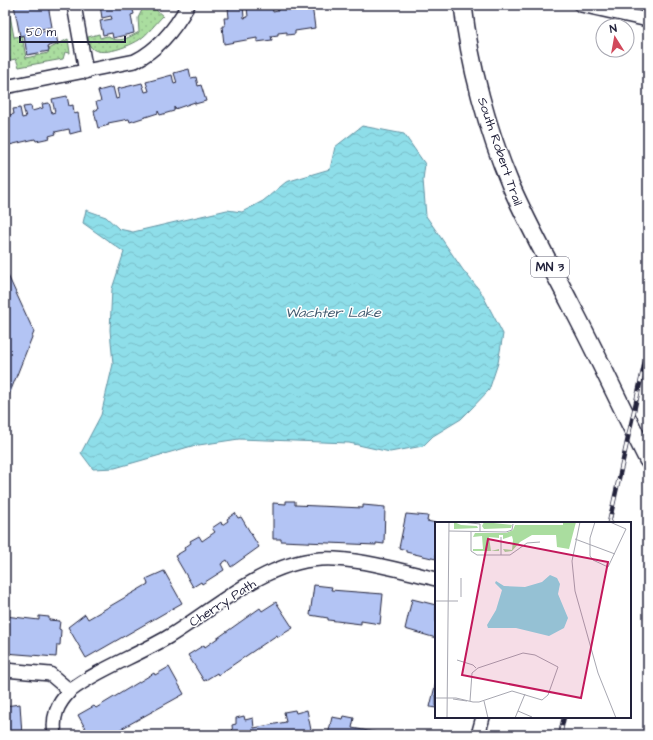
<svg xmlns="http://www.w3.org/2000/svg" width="653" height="740" font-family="'Architects Daughter',sans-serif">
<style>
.grass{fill:url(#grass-dots);stroke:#66806d}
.water{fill:url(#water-waves);stroke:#6393a3}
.building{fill:#b3c4f4;stroke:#22223b}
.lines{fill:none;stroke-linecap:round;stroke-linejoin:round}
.minor-casing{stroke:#22223b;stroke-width:16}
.major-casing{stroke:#22223b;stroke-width:20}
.minor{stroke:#fff;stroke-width:13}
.major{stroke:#fff;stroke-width:17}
.rail-casing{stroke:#22223b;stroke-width:4.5}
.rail{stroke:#fff;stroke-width:3;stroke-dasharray:9;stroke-linecap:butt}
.labels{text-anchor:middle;stroke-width:3;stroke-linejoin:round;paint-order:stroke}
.shield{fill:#fff;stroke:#646476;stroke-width:1}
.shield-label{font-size:12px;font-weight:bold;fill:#22223b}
.street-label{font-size:13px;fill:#22223b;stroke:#fff}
.water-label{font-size:14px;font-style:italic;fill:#425a6f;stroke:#fff}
.inset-road{fill:none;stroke:#a7a7b1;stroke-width:1}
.view{fill:#c2185b;fill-opacity:0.15;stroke:#c2185b;stroke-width:2}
.inset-edge{fill:none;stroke:#22223b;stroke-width:2}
</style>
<defs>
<pattern id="grass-dots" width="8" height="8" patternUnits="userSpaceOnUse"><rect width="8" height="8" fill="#aadd9f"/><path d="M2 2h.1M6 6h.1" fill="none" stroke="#92bd8a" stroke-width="1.8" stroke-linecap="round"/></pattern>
<pattern id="water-waves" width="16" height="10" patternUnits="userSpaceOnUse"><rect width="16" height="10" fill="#8edee9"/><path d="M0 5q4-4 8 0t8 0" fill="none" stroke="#7abec9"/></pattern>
</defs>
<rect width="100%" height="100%" fill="#fff"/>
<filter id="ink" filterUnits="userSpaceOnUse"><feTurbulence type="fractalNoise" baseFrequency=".025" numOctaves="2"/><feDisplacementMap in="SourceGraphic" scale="8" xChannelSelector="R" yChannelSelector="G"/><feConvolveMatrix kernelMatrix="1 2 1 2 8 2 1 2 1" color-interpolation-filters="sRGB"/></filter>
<g filter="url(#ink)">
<path class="grass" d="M5,5H8L14,37L22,36L26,58L48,53L49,49L68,39L70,53L65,52L63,59L19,67L16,59L5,61Z
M142,5H158L155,9L163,16C156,23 148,34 139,40C126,48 87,63 88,37L99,34L100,38L107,36C118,44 128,38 139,32L138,18L143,8Z"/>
<path class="water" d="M362,126L404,134L425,164L423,180L426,216L463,270L481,292L503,334L498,363L489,390L471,409L461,419L433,436L423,446L390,452L349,443L239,439L192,446L115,468L93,469L81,453L101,415L113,364L110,330L112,289L124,252L83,223L86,210L106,217L119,229L133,232L227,210L242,212L263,201L286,182L330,169L335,147Z"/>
<path class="building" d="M14,5H48L52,27L41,29L42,32L55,30L58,44L48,46L49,51L27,55L24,35L20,36Z
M100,5H136L132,6L134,14L131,15L134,33L113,38L112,33L103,35L100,21L112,19L111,16L102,18Z
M243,5L244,18L248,17L247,7L272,5L273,12L278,11L277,5H312L315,28L295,31V34L287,35V32L278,33V35L271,36L272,40L257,42V38L224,44L222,26H225L224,18H229L228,7Z
M189,69L191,78L196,77L198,86L201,85L206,101L195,104V102L175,109L174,107V111L160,115L158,111V113L130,122L129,119L108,123L109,125L98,128L94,111L98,109L96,102L101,101L98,91L113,87L116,99L119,98L117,89L142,83L145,92L149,91L146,82L172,75L174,84L177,83L174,73Z
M67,96L69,106L73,105L74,114L78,113L81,131L70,134L69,129L55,132L56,134L49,136L50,138L36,141L35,139L5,146V116L14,114L13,109L20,108L22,118L26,117L23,107L31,106L32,111L43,108L42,104L49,103L52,113L55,112L52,99Z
M5,269L34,332L5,405Z
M286,501H295V505L363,508V505L385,507L384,544L376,543V545L281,541V539H273V503L286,504Z
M235,513L238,518L241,517L259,547L231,567L227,560L221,564L224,570L202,584L201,582L193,587L175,556L185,550L184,548L191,543L190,541L199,536L202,541L215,532L212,528L221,522L222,525L228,521L227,519Z
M406,514L428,516L427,521L436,523V559L406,552V550L399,548Z
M164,571L182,603L86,658L68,627L85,614L88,619L148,584L146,579Z
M314,585L332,587L331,590L383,594L380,624L361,621V624L328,620V618L310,615Z
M412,599L436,605V638L405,629Z
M276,602L293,628L278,637L277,635L218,675L217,673L204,681L188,655L204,645L205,647L260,608L262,611Z
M5,616L39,620V616L49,617V620L60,621L59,629L61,630L60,645H57L56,657L5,653Z
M169,667L184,694L110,735H89L78,715L94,706L96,708L154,673L155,675Z
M436,682V708L430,707Z
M20,704L22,735H5V706Z
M295,710L296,713L307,710L312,735H233L232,725L236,724V718L244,716L245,720L253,718L254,728L286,722L284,712Z
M344,716L354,718L352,728L390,735H328L332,717L343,719Z"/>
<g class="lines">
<defs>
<path id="minor" d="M74,5L86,72
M581,5L648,20
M5,87L135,61C159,49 175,29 188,5
M5,670L50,674L70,691
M55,735C52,717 57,704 70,691C99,669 136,656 168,637C219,606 271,555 335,559C369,561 403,571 436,579
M478,735L483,717"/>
<path id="major" d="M463,5C469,63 488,132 511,186C529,227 551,266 571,305C598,356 622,409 648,460"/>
</defs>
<use href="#minor" class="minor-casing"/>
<use href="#major" class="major-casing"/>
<use href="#minor" class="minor"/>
<use href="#major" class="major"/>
<defs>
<path id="rail" d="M609,523L648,348
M560,735L564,717"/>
</defs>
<use href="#rail" class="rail-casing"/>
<use href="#rail" class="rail"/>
</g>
</g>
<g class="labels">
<rect class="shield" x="531" y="257" width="38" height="20" rx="3"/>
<g class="shield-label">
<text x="550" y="271">MN 3</text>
</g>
<g class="street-label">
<text transform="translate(501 151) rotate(71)" y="5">South Robert Trail</text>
<text transform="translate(222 602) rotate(-33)" y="5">Cherry Path</text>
</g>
<g class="water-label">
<text x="333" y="317">Wachter Lake</text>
</g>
</g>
<g transform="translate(435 522)">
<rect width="196" height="196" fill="#fff"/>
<path d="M19,0L26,3L42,4L43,6L19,7ZM49,0L77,3L76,6L49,7L47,4ZM128,0H141L134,27L122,25L121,13H97L85,20L77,29L70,30L68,27L77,28L78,18L77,14L68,17V13H64V16L54,15L56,29L64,27V29H38V27H48L47,14L38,15L40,11H71L78,8L80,3H128Z" fill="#aadd9f"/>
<path d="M115,53L122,56L125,62L123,72L133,96L129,106L114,114L81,106H53L52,103L61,88L67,68L60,61L61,59L69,64L90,65L107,60Z" fill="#8edee9"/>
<path class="inset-road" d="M27,0L45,2V10M92,0H127M145,0L137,39L140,69L163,151L181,196M160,0L155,16V34L158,38L173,45L191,7L175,0M14,9L71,10L77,8L78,2M36,10V29L42,33H75L92,21L105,20M140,17L180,32M66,33V15M26,75V56M0,79H23M22,138L38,143L41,146M0,176H21L38,180H44L77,169L107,178L113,173L123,145L100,133L88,131L43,146L37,151L35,179M18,177L32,179M49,179L53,196M83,189L97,195M12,196L14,0M80,196L90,172"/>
<path class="view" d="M53,17L173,40L146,176L27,153Z"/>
<rect width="196" height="196" class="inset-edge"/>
</g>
<rect width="653" height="740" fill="none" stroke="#fff" stroke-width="20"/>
<rect x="10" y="10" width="633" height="720" fill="none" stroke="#22223b" stroke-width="1.5" filter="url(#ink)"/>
<g transform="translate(615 38) rotate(349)"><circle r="19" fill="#ffffff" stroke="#a7a7b1"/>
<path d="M0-3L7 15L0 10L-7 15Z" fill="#d1495b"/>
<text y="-6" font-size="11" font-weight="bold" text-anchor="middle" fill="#22223b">N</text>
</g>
<path d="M20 36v6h105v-6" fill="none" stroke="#22223b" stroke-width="2"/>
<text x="26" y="36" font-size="12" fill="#22223b" stroke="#ffffff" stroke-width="3" paint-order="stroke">50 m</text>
</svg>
